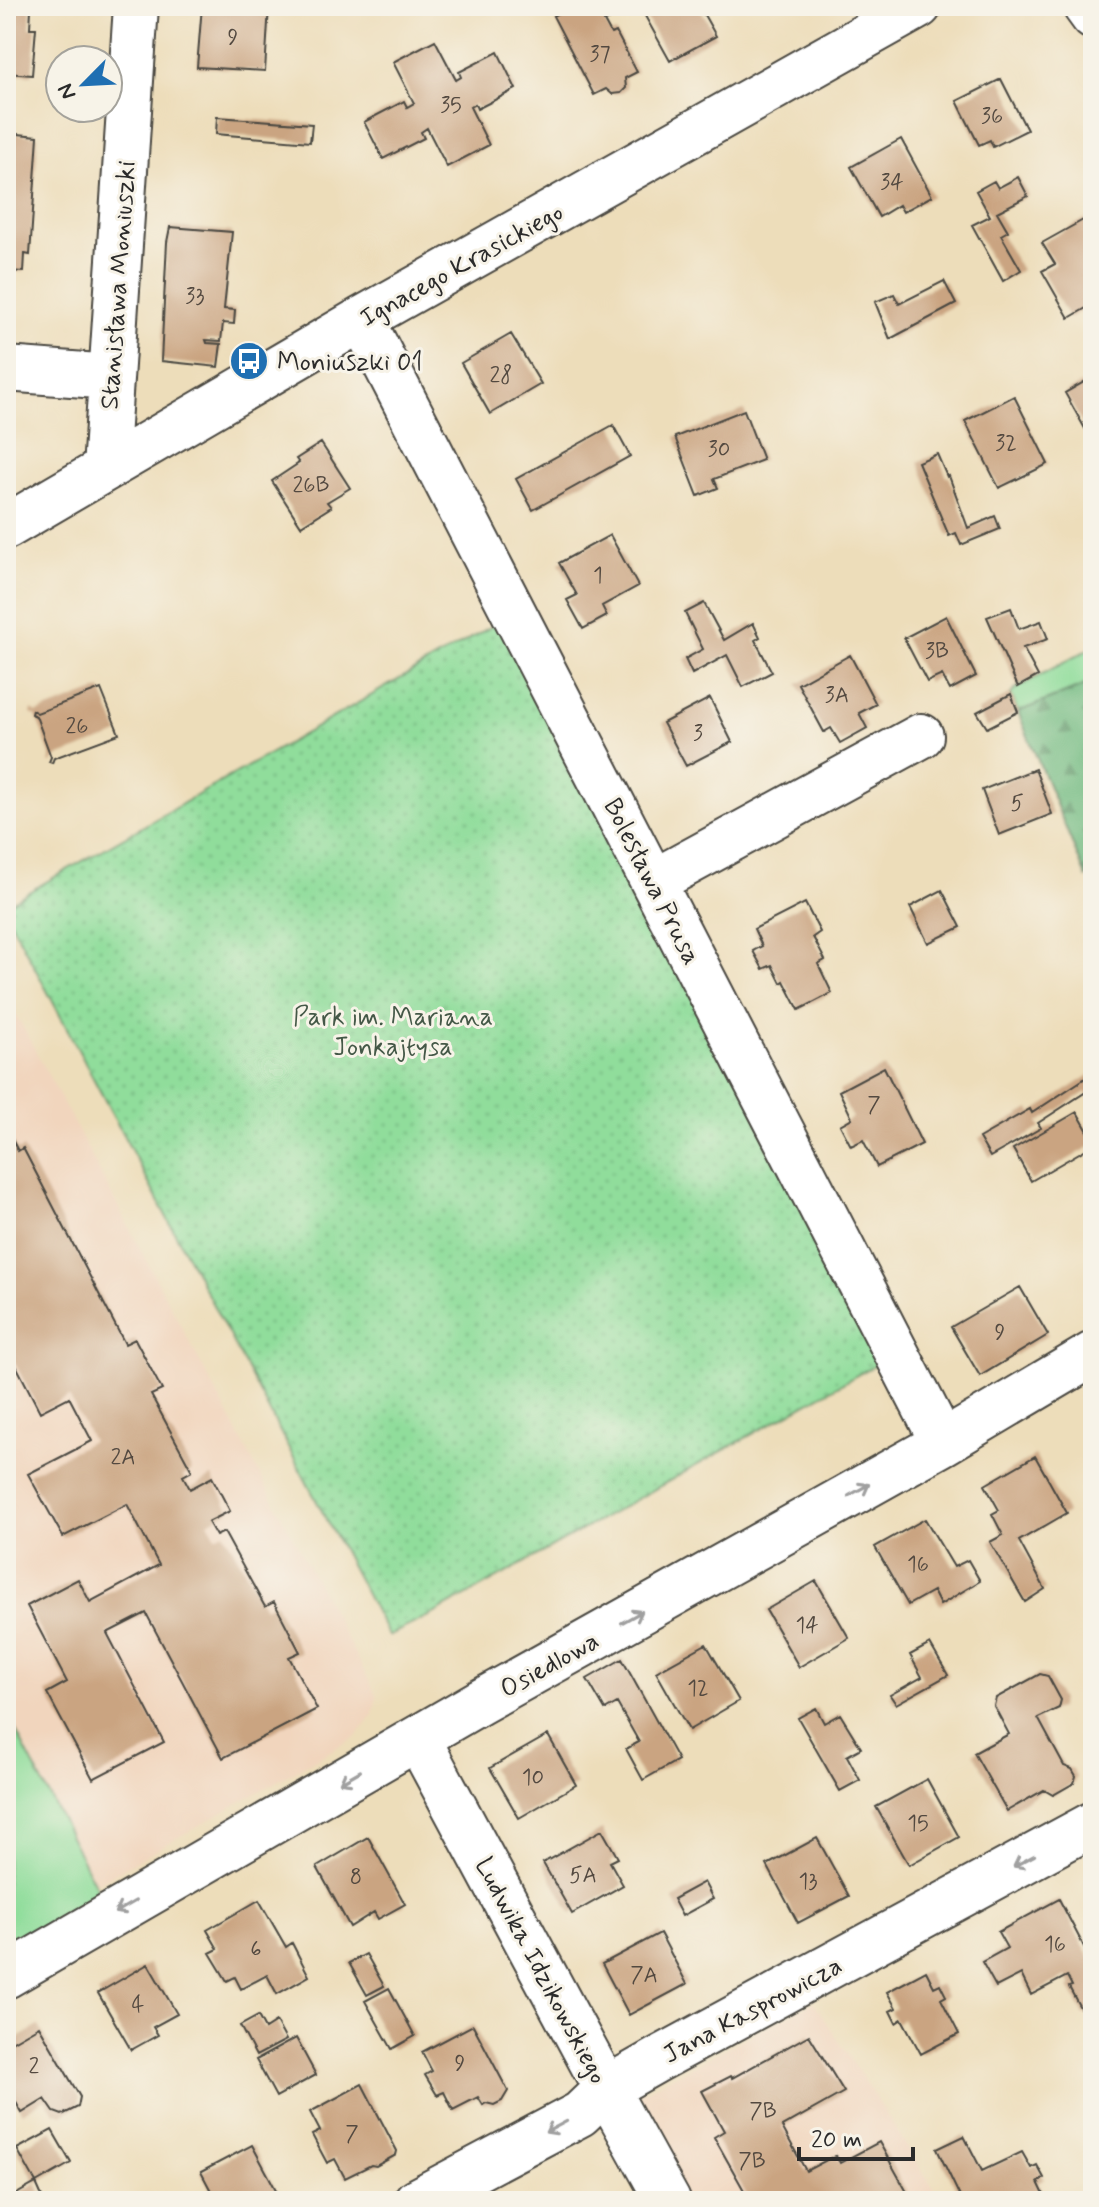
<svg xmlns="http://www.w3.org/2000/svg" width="1099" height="2207" font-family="Mynerve,sans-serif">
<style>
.built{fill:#f1d5bd}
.grass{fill:#90dd9b;stroke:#5e8463;stroke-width:2}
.forest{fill:url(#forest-firs);stroke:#507457;stroke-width:2}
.park{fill:url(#park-dots);stroke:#5e8463;stroke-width:2}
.building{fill:#caa481}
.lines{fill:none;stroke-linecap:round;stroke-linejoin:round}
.minor-casing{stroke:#484640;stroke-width:48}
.minor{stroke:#fff;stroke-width:44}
.oneway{stroke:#a0a0a0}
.labels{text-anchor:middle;stroke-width:6;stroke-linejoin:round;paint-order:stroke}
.number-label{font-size:22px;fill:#534940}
.street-label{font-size:26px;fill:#2b2b2b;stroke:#f7f3e8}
.poi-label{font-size:26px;fill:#2b2b2b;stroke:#f7f3e8;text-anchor:start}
.park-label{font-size:26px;fill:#445847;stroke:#f7f3e8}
</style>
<defs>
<pattern id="forest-firs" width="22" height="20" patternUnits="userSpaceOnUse" patternTransform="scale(2)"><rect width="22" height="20" fill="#74bc83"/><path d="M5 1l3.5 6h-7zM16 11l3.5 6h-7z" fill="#5f996b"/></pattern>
<pattern id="park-dots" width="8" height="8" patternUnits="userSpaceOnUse" patternTransform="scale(2)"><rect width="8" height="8" fill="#90dd9b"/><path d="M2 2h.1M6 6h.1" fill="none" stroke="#7cbe86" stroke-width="1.8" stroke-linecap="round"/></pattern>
</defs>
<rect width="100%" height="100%" fill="#f7f3e8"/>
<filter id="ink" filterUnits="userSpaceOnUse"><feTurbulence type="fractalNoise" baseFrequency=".0125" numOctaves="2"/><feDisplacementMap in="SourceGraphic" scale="16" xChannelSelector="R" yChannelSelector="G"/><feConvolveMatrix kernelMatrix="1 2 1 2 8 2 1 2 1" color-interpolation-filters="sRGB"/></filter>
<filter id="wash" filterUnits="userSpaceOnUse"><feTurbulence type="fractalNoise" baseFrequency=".006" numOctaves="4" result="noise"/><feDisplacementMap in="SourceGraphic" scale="32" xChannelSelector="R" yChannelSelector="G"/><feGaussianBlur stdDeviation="1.8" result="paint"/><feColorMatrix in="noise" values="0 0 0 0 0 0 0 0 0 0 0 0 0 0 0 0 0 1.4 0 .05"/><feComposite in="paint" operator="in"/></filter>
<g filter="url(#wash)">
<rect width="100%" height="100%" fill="#edddba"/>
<path class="built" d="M6,995L377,1696L373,1715L357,1736L94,1885L6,1712Z
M814,2002L942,2201H687L630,2099Z"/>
<path class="grass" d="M1093,647V682L1018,712L1011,694L1018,687Z
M6,1712L100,1894L6,1947Z"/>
<path class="forest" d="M1093,682V873L1086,877L1018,712Z"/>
<path class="park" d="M501,621L887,1358L435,1613L388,1636L6,913V905Z"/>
<g id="blocks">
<path class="building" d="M202,6H269L265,71L197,67Z
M571,6H603L608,16L611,15L612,18L604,21L611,34L616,32L637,72L625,78L626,88L621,93L612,94L606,89L594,95L553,16Z
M664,6H699L716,36L670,61L645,16Z
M6,8L31,9L30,28H36L32,75L6,73Z
M435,40L456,80L461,77L459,72L498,52L516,89L477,109L475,104L470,107L489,145L447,167L427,128L421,132L424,138L383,159L364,122L404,101L407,107L414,103L393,62Z
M1001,79L1027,130L993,147L990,140L979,145L957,101Z
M217,117L312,124L310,142L216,134Z
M7,133L38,136L30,255L25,254L24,272L6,271Z
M901,139L932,196L903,212L899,205L879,217L851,167Z
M1018,177L1028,196L997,212L1008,231L1001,235L1021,270L1003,281L972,225L990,216L976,191L994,181L998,188Z
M1085,219L1093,232V304L1069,318L1042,271L1055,264L1042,243Z
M170,227L232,232L224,309L235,310L234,324L223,323L221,341L206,340L207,343L221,344L218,367L161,361L167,242Z
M944,281L956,304L890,339L875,302L894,294L899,304Z
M511,334L541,384L490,414L461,363Z
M1086,381L1093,394V443L1065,393Z
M1014,396L1048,464L999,488L965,421Z
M744,410L763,460L714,479L718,488L698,496L675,437Z
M613,425L630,456L533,510L516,479Z
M321,443L350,488L327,502L331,507L301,526L272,481L299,463L296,459Z
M937,454L947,477L949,476L968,528L995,516L1000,529L961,545L956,533L949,536L918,462Z
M610,535L638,586L602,606L607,616L583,629L567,600L577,595L559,563Z
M704,603L724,640L753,623L760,637L755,640L772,672L743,687L727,655L692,674L685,659L703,649L685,613Z
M1011,608L1019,629L1041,621L1048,639L1023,648L1038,676L1018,687L987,617Z
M946,616L976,676L950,690L942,675L927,682L904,638Z
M850,655L876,704L859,713L867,728L840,743L831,728L824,732L798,684Z
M101,689L119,734L54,758L52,763L49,762L51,757L36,716L31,714L32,710L37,713Z
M1011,694L1018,712L987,728L977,712Z
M710,698L732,742L686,766L663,723Z
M1035,769L1052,814L999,835L982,790Z
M942,890L961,927L928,943L910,907Z
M805,903L820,932L813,937L825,960L818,964L832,993L799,1010L784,981L781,983L772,965L763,969L753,951L762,946L754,929Z
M884,1067L922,1144L877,1167L863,1140L851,1146L840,1125L852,1118L839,1091Z
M1093,1073V1098L1090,1099L1086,1092L1038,1123L1041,1128L990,1157L979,1138L1030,1109L1032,1113Z
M1077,1112L1093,1140V1145L1031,1181L1013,1149Z
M6,1128L18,1151L23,1148L125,1344L135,1339L162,1390L151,1395L192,1471L183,1476L190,1489L212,1477L230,1511L208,1522L216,1536L224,1532L265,1607L274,1602L300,1652L289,1657L317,1709L223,1758L146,1613L107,1633L164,1742L93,1779L47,1693L67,1682L27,1606L78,1579L90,1602L159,1565L127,1504L63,1537L28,1474L92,1441L69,1397L40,1412L6,1346Z
M1020,1287L1048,1335L980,1376L951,1327Z
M1035,1456L1067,1513L1019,1541L1045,1589L1025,1602L990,1542L1003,1535L992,1514L999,1510L985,1485Z
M925,1519L954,1567L968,1560L980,1581L940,1605L933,1591L908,1605L875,1547Z
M816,1581L849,1638L799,1667L766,1610Z
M706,1644L739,1701L689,1730L656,1672Z
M930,1644L948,1675L896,1704L890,1695L922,1677L910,1655Z
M622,1659L678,1760L643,1780L626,1749L639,1742L617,1703L605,1710L587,1679Z
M1040,1674L1048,1676L1061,1700L1059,1708L1038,1718L1064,1766L1072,1769L1076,1776L1074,1783L1053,1795L1044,1790L1007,1811L974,1753L1009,1734L994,1706L996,1698Z
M816,1708L824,1723L840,1714L861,1748L847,1756L860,1780L840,1791L798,1718Z
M548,1735L576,1785L519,1818L490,1768Z
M927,1779L959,1837L909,1865L876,1807Z
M602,1830L618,1858L610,1862L623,1885L572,1914L543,1863Z
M368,1837L405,1904L378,1919L374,1912L350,1927L317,1867Z
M817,1838L849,1896L798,1923L767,1865Z
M704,1882L713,1899L682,1916L673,1899Z
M1059,1899L1093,1964V2010L1084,2015L1069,1987L1072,1986L1067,1976L1031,1995L1021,1974L996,1987L982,1962L1007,1948L998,1932Z
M259,1900L286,1947L292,1943L309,1976L277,1994L267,1975L241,1989L235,1977L227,1981L210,1953L218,1949L207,1930Z
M660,1933L687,1984L629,2015L602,1964Z
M366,1954L384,1986L367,1995L349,1963Z
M148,1964L177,2014L153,2027L158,2035L131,2050L98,1993Z
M926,1971L934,1987L940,1984L946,1996L941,1999L959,2034L921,2054L902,2019L896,2023L890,2011L896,2008L887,1992Z
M389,1988L415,2036L392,2049L365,2001Z
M258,2016L265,2029L276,2022L286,2040L256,2056L240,2026Z
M473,2025L508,2091L502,2101L494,2105L486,2103L483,2105L478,2097L453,2110L444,2092L437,2095L425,2075L432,2071L422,2052Z
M39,2026L80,2097L78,2107L62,2115L54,2112L45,2099L22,2113L6,2085V2045Z
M809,2035L844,2092L782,2127L806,2171L836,2155L840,2163L879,2142L912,2201H750L714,2137L724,2131L702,2091L731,2076L732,2078Z
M296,2038L316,2075L276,2097L256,2060Z
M362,2084L397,2151L396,2155L376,2166L371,2165L345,2178L335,2159L327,2163L312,2135L320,2131L310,2112Z
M52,2130L71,2163L36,2183L17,2149Z
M964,2136L982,2171L1022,2152L1031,2168L1037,2165L1044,2178L1038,2182L1047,2201H962L937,2149Z
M252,2145L282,2201H210L206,2194L211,2191L201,2172Z
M36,2183L44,2201H6V2200Z"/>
</g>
</g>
<g filter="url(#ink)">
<use href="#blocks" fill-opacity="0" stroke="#484640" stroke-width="2"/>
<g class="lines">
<defs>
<path id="minor" d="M1085,6L1093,17
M362,319L943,1443
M6,369L111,377
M105,469L136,6
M6,527L362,319L919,6
M653,882L921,736
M418,1739L606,2089L668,2201
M6,1976L480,1702L943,1443L1093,1354
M416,2201L580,2114L606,2089L657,2060L1093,1824"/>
</defs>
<use href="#minor" class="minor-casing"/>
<use href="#minor" class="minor"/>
</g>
<defs><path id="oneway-shaft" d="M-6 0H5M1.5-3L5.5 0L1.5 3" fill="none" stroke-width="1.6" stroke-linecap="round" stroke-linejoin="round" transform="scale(2)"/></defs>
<g class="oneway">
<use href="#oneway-shaft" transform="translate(859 1490) rotate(-29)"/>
<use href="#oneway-shaft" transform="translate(632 1617) rotate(-29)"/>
<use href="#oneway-shaft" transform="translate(350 1777) rotate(150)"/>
<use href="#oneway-shaft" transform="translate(1024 1861) rotate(152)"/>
<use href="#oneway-shaft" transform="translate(125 1907) rotate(150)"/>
<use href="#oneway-shaft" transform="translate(556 2127) rotate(152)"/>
</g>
</g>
<defs>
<symbol id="bus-disc" viewBox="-11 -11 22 22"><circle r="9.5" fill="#1f6fb2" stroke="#f7f3e8"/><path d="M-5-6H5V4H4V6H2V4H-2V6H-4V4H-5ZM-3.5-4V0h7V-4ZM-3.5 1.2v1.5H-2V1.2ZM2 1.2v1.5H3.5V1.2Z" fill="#fff"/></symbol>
</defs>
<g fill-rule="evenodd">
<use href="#bus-disc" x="227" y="339" width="44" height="44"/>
</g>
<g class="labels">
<g class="number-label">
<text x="233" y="44">9</text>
<text x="600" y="61">37</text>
<text x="451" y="112">35</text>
<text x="992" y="123">36</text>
<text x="892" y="189">34</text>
<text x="195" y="303">33</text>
<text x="501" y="382">28</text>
<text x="1006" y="450">32</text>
<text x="719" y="456">30</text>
<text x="311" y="492">26B</text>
<text x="598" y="582">1</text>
<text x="937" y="658">3B</text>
<text x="837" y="702">3A</text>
<text x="77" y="733">26</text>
<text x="698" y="740">3</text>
<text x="1017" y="810">5</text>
<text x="874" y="1112">7</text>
<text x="1000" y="1339">9</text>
<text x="123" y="1464">2A</text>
<text x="918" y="1571">16</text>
<text x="807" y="1632">14</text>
<text x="698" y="1695">12</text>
<text x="533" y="1784">10</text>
<text x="918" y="1830">15</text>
<text x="583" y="1882">5A</text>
<text x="356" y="1884">8</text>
<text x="808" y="1888">13</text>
<text x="1055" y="1951">16</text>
<text x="256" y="1956">6</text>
<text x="644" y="1982">7A</text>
<text x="138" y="2011">4</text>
<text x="460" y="2070">9</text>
<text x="34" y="2073">2</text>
<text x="763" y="2118">7B</text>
<text x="352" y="2141">7</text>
<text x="752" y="2168">7B</text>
</g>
<g class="street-label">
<text transform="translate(461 264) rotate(-29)" y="9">Ignacego Krasickiego</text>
<text transform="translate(117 285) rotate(-86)" y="9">Stanisława Moniuszki</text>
<text transform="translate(653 881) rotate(63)" y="9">Bolesława Prusa</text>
<text transform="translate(549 1664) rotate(-29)" y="9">Osiedlowa</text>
<text transform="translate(542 1970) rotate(62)" y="9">Ludwika Idzikowskiego</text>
<text transform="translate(752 2009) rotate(-28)" y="9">Jana Kasprowicza</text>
</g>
<g class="poi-label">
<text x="277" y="370">Moniuszki 01</text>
</g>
<g class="park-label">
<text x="393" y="1025">Park im. Mariana<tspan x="393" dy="30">Jonkajtysa</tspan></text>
</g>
</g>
<rect width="1099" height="2207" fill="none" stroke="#f7f3e8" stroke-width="32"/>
<g transform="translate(84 84) rotate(246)"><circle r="38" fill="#f7f3e8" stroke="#a5a39c" stroke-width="2"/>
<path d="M0-6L14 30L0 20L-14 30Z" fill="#1f6fb2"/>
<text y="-12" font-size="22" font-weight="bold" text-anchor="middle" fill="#2b2b2b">N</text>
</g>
<path d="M799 2147v12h114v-12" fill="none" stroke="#2b2b2b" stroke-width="4"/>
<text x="811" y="2147" font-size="24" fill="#2b2b2b" stroke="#f7f3e8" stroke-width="6" paint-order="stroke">20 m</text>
</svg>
